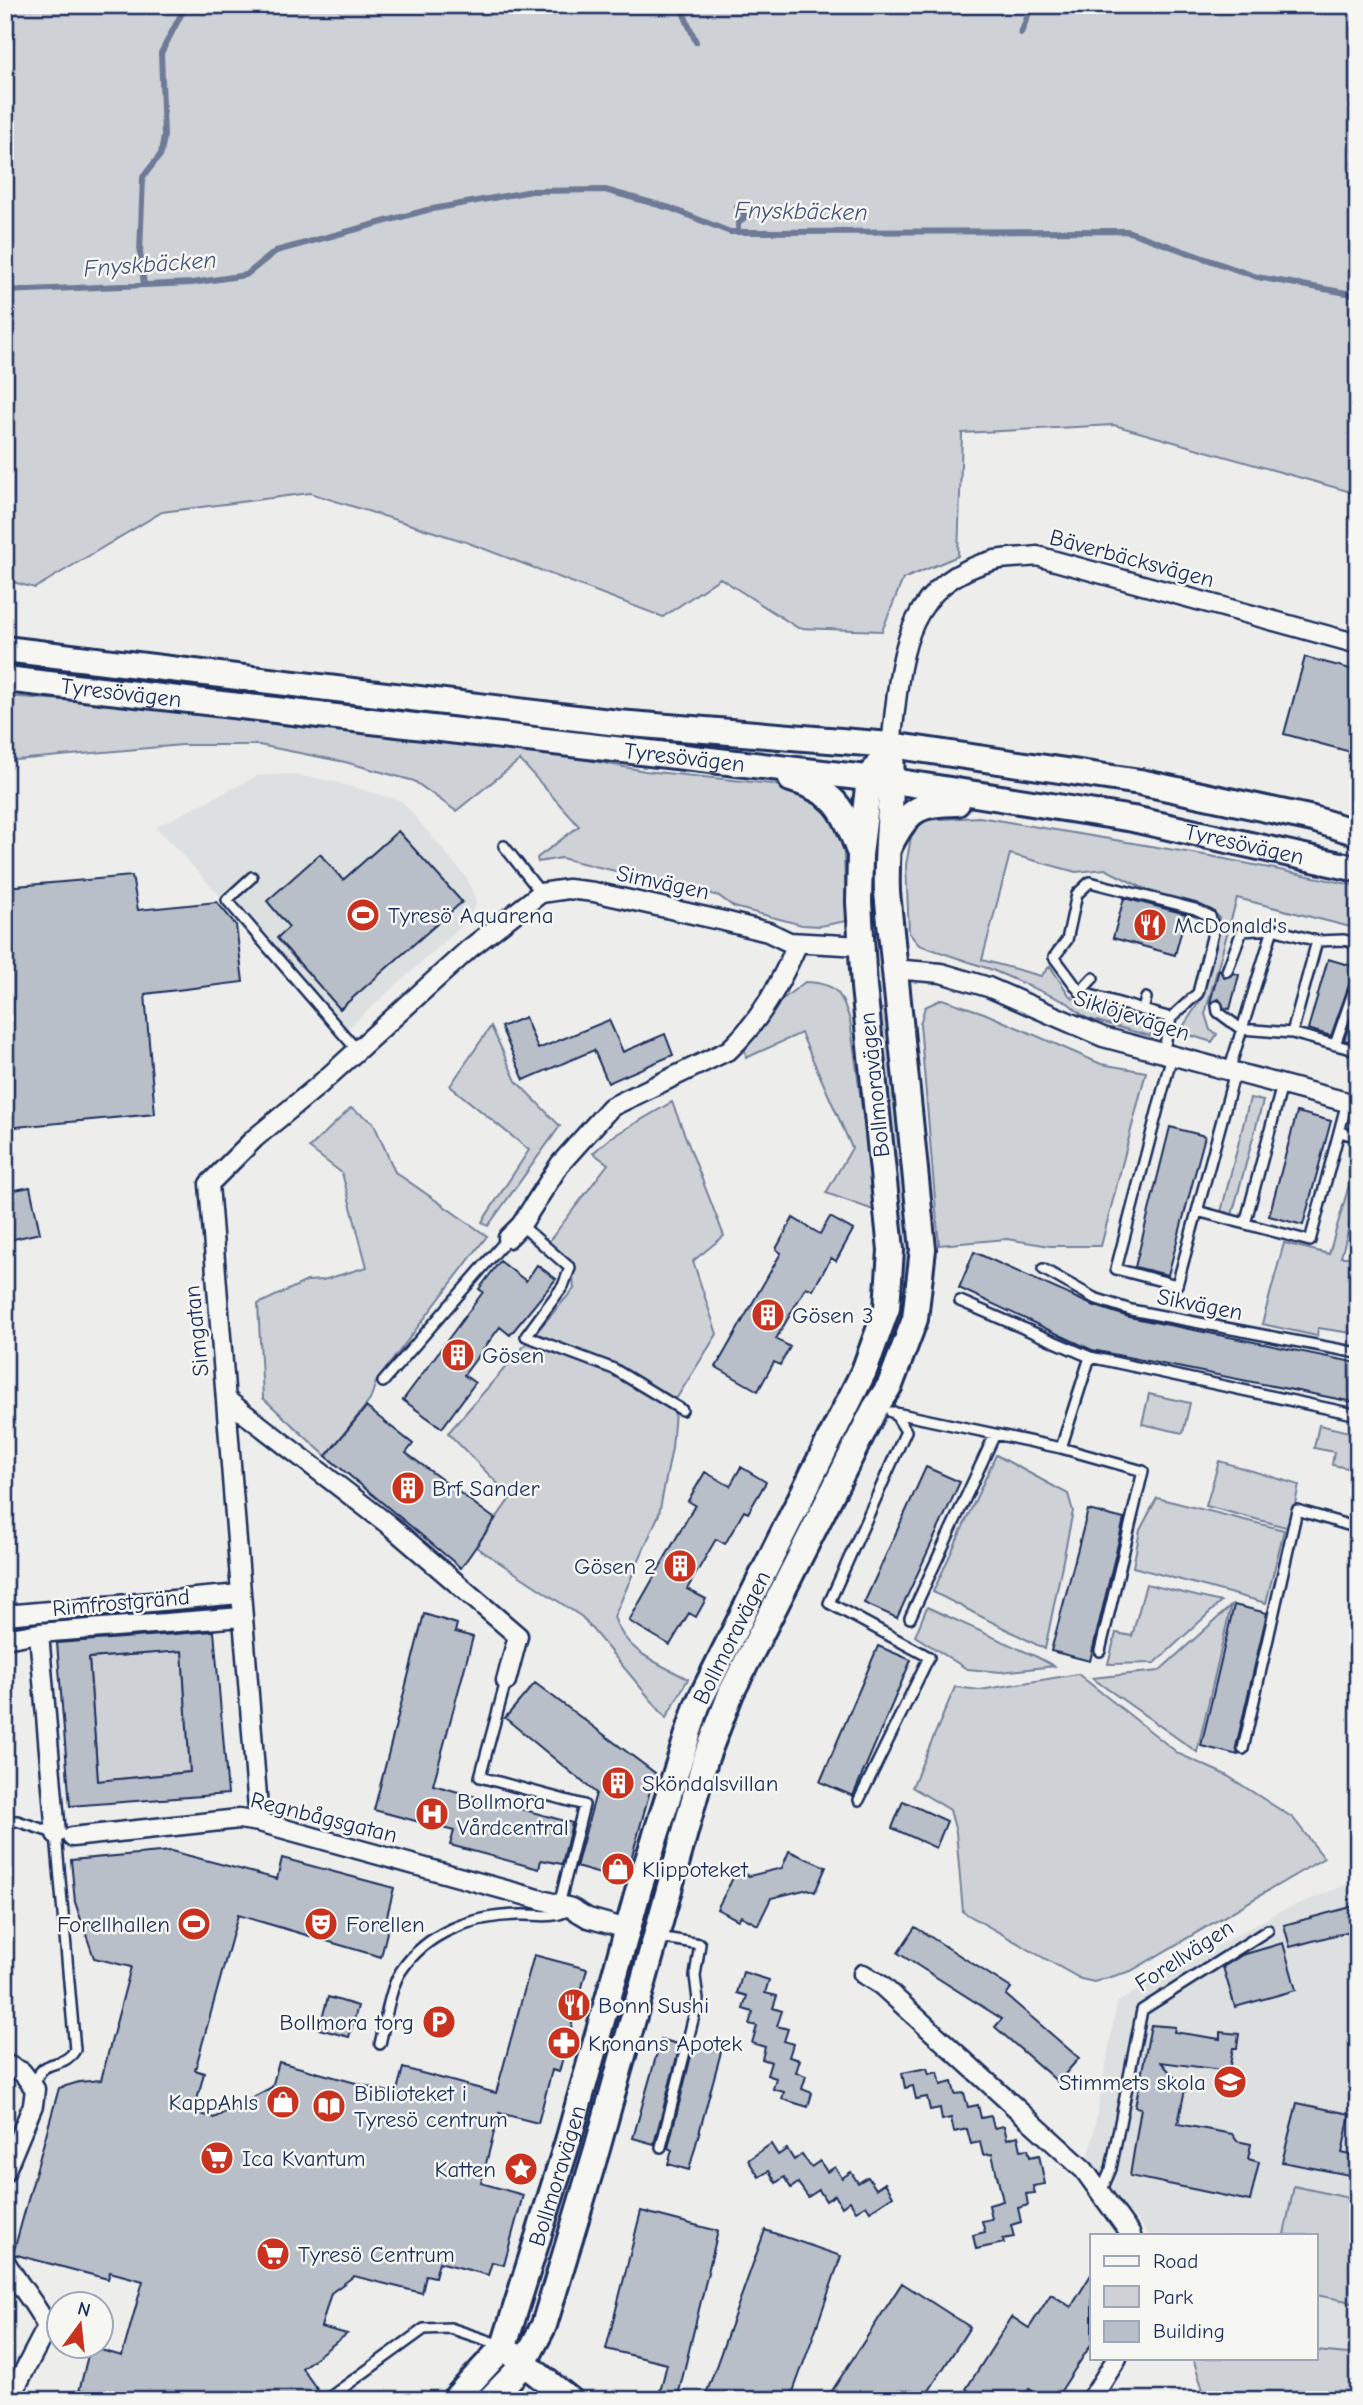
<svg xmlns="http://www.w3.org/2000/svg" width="1363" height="2405" font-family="'Comic Neue',sans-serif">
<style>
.built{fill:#dde0e1}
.green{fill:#ced2d7;stroke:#74809a;stroke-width:2}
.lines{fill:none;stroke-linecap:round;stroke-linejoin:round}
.stream{stroke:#6e7a96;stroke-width:6}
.building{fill:#b9bfc8;stroke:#1b2f5e;stroke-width:2;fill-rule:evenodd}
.lane-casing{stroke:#1b2f5e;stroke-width:14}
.street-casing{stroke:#1b2f5e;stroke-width:23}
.secondary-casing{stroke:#1b2f5e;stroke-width:30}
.lane{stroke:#f6f6f2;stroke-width:9}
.street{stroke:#f6f6f2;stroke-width:18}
.secondary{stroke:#f6f6f2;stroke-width:24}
.labels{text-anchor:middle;stroke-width:5;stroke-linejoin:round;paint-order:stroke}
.street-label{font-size:23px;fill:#1b2f5e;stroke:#f6f6f2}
.poi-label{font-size:23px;fill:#1b2f5e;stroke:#f6f6f2;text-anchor:start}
.water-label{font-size:24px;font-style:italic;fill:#44547a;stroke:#f6f6f2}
</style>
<rect width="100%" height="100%" fill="#edeeec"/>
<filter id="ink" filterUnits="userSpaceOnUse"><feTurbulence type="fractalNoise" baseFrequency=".0143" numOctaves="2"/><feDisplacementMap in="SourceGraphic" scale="14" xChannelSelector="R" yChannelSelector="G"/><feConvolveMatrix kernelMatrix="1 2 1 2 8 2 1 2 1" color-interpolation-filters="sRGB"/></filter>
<g filter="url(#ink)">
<path class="built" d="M288,774L328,780L402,801L467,878L477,904L460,928L345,1031L156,827L257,776Z
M1358,1880V2355L1316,2351V2235H1149L1088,2162L1117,2002L1278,1912Z"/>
<path class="green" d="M5,5H1358V494L1114,425L962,433L958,556L903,579L882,631L798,628L720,578L663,617L466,542L310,493L162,512L35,588L5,580Z
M5,696L106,703L282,725L520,747L645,771L772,784L804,793L823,803L843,837L847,921L820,926L802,925L734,907L719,896L653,880L561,858L538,862L537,858L579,826L520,760L456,811L414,781L345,762L259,745H182L5,761Z
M979,817L1210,856L1358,886V929L1237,898L1205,1014L1210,1030L1217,1034L1212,1042L1183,1033L1184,1025L1203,996L1219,917L1211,910L1155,894L1105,869L1076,872L1010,854L982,960L1041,976L1050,966L1069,995L1082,1004L1153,1029L1150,1036L1086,1018L1068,1003L990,969L919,945L909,933L906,865L911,837L923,820Z
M805,982C836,983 840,991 850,1020L876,1211L826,1193L852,1148L801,1033L746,1058L745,1049L780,1001Z
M942,999L984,1013L1101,1064L1146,1072L1101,1246H1050L1007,1239L939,1245L920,1024L925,1007Z
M888,1008L910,1255L901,1317L877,1375L872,1372L902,1247L880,1009Z
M491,1026L516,1081L560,1126L488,1226L482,1222L529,1150L450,1086Z
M1250,1098L1263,1101L1232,1215L1221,1212Z
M672,1102L724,1236L693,1261L717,1334L676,1399L672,1448L659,1514L614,1617C625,1652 658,1663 688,1679L666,1718L582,1617L476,1547L511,1497L448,1433L574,1289L572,1265L547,1244L608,1164L593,1153L610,1138Z
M351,1108L373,1122L395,1172L487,1236L376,1382L370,1400L326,1456L263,1398L258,1304L307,1281L323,1280L367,1267L342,1173L309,1148Z
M1358,1154V1194L1341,1257H1358V1334L1318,1328L1317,1336L1262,1324L1284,1243L1329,1254Z
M1149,1394L1190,1403L1183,1433L1142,1424Z
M1319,1425L1358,1434V1470L1332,1465L1334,1452L1314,1448Z
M996,1455L1068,1494L1073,1511L1045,1649L933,1592Z
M1219,1461L1299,1485L1290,1528L1206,1506Z
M1157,1498L1284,1530L1266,1603L1133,1567L1140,1530Z
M1146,1584L1221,1602L1155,1663L1108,1664L1116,1633L1132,1636Z
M1231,1606L1197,1752L1092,1678L1159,1671Z
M927,1607L1037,1657L1054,1666L1001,1672L967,1669L915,1636Z
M182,1651L190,1772L98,1781L89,1658Z
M1078,1674L1179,1754L1226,1775L1293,1818L1324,1858L1131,1971L1094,1982L1081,1979L963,1912L956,1832L950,1810L912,1787L955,1687L980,1690Z
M1294,2186L1358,2200V2303L1316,2295V2235H1284Z
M1316,2351L1358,2355V2400L1299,2397L1206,2400L1193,2358H1316Z"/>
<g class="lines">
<path class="stream" d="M680,5L696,42
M1021,33L1032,5
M737,207L746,216L738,224V232
M144,285L140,252L143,177L161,154L164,136L161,53L186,5
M5,291L192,283L246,275L276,251L427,210L532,191L605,190L670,208L730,232L1127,231L1257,277L1358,295"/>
</g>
<path class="building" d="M1305,657L1358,671V754L1284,734Z
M398,831L462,902L340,1009L277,938L289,927L267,901L320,854L343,880Z
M132,876L138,910L217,902L236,925L243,982L145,994L155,1114L5,1128V887Z
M1124,898L1186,914L1175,955L1113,938Z
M1328,959L1352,966L1353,974L1331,1036L1308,1029Z
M1219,969L1225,978L1234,973L1239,975L1230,1009L1224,1008L1219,999L1210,1003Z
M1358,1000V1044L1344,1040Z
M525,1017L538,1049L609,1020L623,1052L665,1034L673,1055L608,1083L594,1050L524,1080L501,1027Z
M1297,1112L1331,1121L1303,1225L1269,1216Z
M1170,1127L1205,1136L1168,1275L1135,1267Z
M30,1187L40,1233L5,1241V1192Z
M830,1217L853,1230L836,1261L831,1258L813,1290L806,1287L776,1339L790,1347L780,1365L774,1362L758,1391L716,1367L781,1253L776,1249L793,1218L820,1234Z
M974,1252L1092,1305L1129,1317L1358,1363V1403L1092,1350L959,1288Z
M500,1261L526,1281L537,1265L556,1279L510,1335L500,1327L464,1375L475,1383L442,1428L403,1400L483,1292L479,1289Z
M366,1407L413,1444L406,1453L495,1519L461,1568L326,1456Z
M741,1467L766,1482L748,1513L744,1511L725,1544L716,1539L687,1589L706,1599L696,1617L689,1613L670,1645L629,1621L695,1505L688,1501L705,1472L730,1486Z
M926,1467L960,1482L897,1618L864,1603Z
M1088,1510L1124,1519L1090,1661L1051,1651Z
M1234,1605L1267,1613L1236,1747L1238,1755L1201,1746Z
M424,1614L457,1624L455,1632L473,1637L433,1785L572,1823L562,1864L541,1860L539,1869L450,1845L454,1831L374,1810Z
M214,1631L228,1794L70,1806L57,1643ZM182,1651L190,1772L98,1781L89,1658Z
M878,1646L911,1660L853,1796L820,1782Z
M535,1683L655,1773L625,1881L576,1867L596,1793L505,1718Z
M903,1801L947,1821L936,1848L892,1828Z
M171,1851L277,1879L282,1858L394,1888L385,1924H389L381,1957L238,1915L195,2070L204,2073L194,2112L214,2118L272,2087L279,2062L396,2094L403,2068L496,2093L534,1955L587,1969L559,2072L552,2070L538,2123L499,2113L481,2183L523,2195L504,2265L492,2262L488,2275L439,2262L435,2277L426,2275L422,2293L354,2276L331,2293L321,2327L347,2334L302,2368L321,2395L319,2400H77L90,2347L122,2356L143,2281L110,2272L108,2279L13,2254L59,2088L79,2082L101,2080L131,1967L94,1958L75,1902L71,1860Z
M789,1851L826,1867L815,1892L808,1889L771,1898L758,1925L741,1916L738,1920L717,1909L737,1870L749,1876L782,1868Z
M1358,1905V1929L1290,1947L1284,1925Z
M915,1927L1011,1988L1006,1995L1079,2058L1058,2082L995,2027L1002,2019L898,1953Z
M1283,1943L1296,1990L1235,2007L1223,1967L1242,1955Z
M743,1972L769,1980L765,1993L777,1996L773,2008L782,2011L777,2026L788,2029L784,2041L793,2044L789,2057L800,2060L796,2072L806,2076L802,2089L812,2093L808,2107L782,2099L784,2092L773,2089L776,2078L767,2075L771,2062L762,2059L765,2047L752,2043L757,2026L749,2024L753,2012L743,2009L747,1996L737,1993Z
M328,1997L358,2006L349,2037L319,2029Z
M1151,2025L1175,2027L1174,2032L1220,2039V2032L1239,2034L1237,2048H1233L1229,2071L1161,2062L1185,2089L1178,2124L1232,2134L1237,2141L1251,2144L1248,2159L1259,2162L1250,2201L1130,2176L1141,2108L1135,2107Z
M661,2039L680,2045L654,2144L633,2138Z
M701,2046L721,2052L689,2170L668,2164L672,2150L668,2148L693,2048L700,2050Z
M927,2068L929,2074L938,2072L941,2085L952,2082L955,2094L964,2093L968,2107L978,2105L981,2118L991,2116L994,2128L1004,2126L1007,2139L1018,2136L1021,2150L1028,2149L1030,2157L1039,2155L1045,2184L1033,2186L1035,2193L1026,2194L1028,2205L1018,2208L1021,2222L1011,2225L1014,2237L1003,2239L1004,2243L976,2249L973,2235L985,2232L982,2221L992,2219L989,2205L1003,2201L992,2154L983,2155L980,2142L971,2144L967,2129L954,2132L951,2118L942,2120L940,2108L930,2110L927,2097L916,2099L913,2086L905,2088L902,2073Z
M1297,2103L1350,2114L1342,2153L1358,2157L1355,2176L1282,2162Z
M771,2144L778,2155L787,2149L794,2160L802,2154L811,2167L820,2161L827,2172L835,2167L842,2178L851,2172L858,2183L868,2177L876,2189L885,2183L893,2196L870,2211L866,2205L856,2211L850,2201L842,2207L835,2195L826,2201L819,2190L808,2197L798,2183L791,2188L784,2177L776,2183L769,2171L759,2177L748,2160Z
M641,2211L718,2231L677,2400H658L667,2364L606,2349Z
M765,2230L841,2256L813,2337L790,2400L764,2393L762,2400H704Z
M1092,2273V2343L1055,2400H1046L1029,2389L1022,2400H982L966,2389L1012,2317L1029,2328L1051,2294L1071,2307Z
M902,2283L970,2327L923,2400H826Z"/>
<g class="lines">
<defs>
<path id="lane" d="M504,846L541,893
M252,877L227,900L357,1050
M1317,941L1344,940L1358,944
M1227,971L1242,931L1273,929
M1080,992L1093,978
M1217,1006L1218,1012L1241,1029L1292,1033L1358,1051
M1143,1010L1146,998
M1335,1045L1358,978
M1163,1053L1171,1018L1080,992L1054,957L1067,940L1077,894L1090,882L1195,909L1210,916L1214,929L1198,993L1171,1018
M1172,1055L1116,1269L1177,1285L1235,1072
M1229,1071L1273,929L1317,941L1292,1033
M1340,1132L1358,1137
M1197,1211L1310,1241L1347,1102
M1245,1224L1282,1085
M521,1225L570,1268L563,1286L526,1336L614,1369L682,1410
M1043,1269L1094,1298L1131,1310L1358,1353
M960,1301L1090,1357L1358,1415
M383,1382L508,1238
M891,1412L1061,1448L1143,1471L1100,1651
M1061,1448L1090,1357
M910,1618L995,1434
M506,1681L480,1777L584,1805L559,1905
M1243,1749L1297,1510L1358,1528
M859,1800L929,1657L829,1603L906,1431L894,1412
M5,1821H17L57,1834
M658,1937L700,1944L695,1976L698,2000L661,2147
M380,2044C385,2024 390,1987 401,1971C427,1932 472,1916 518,1915C536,1914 554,1920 570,1909
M35,2088C39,2054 62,2072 75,2050L56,1834
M1101,2192L1111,2169L1142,2010L1268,1930
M326,2400L424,2329L450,2328L501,2345"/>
<path id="street" d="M891,745C901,665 899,584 995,560C1008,557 1024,558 1037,556L1358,644
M893,969L941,973L988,987L1103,1037L1358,1105
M508,1238L521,1225L560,1164L611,1107L729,1050C762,1019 780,983 798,943
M227,1400L389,1525L518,1636L506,1681
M5,1615L240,1594
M39,1633L56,1834
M5,1639L39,1633L242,1617
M259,1822L209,1184L255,1138L318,1086L469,949L541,893L568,889L594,892L724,921L768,932L789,942L862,946
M72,1837L239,1819L259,1822L571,1908L588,1918L627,1929
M863,1974L881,1985L1084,2170L1131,2235
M5,2064L22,2072L35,2089L33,2105L5,2172
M5,2261C18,2285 36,2303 47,2327L9,2400
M1091,2400L1117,2358"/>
<g id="secondary">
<path d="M5,649L618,723L891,745L1140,782L1313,819L1358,833"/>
<path id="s1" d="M5,679L893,781L1133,819L1358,869"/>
<path d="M791,779C835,792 843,807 858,849"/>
<path d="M889,847C907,811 917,803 957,803"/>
<path d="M511,2353L570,2400"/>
<path id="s2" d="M454,2400L504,2346L568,2141L640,1885L697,1706L864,1371L887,1308L891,1250L864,987L859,902L860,855L869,779L891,745"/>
<path d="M489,2400L523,2365L544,2325L597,2149L705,1760L731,1693L875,1408L890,1385L915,1319L923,1249L887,892C885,843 894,795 891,745"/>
</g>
</defs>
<use href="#lane" class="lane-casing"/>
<use href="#street" class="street-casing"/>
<use href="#secondary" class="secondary-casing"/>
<use href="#lane" class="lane"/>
<use href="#street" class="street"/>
<use href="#secondary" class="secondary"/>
</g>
</g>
<defs>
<symbol id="stadium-disc" viewBox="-11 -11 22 22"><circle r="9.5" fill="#c8321e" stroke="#f6f6f2"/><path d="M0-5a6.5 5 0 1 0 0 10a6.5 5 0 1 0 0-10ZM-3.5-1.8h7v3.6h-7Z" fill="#fff"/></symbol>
<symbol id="restaurant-disc" viewBox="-11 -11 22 22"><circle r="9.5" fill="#c8321e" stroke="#f6f6f2"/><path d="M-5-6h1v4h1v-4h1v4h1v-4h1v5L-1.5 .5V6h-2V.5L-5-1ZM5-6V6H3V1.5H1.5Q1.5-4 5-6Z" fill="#fff"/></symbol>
<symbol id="building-disc" viewBox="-11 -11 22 22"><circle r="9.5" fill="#c8321e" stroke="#f6f6f2"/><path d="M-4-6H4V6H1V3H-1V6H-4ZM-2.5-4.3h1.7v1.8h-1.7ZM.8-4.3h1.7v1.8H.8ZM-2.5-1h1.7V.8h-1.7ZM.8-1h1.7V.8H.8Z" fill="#fff"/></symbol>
<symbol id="hospital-disc" viewBox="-11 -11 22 22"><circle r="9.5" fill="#c8321e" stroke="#f6f6f2"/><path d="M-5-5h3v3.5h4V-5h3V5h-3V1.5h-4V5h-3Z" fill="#fff"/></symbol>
<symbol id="shop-disc" viewBox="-11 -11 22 22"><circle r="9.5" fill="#c8321e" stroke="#f6f6f2"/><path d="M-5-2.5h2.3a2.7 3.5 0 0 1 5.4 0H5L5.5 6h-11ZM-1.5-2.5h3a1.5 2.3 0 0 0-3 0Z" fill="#fff"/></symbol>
<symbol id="theatre-disc" viewBox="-11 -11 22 22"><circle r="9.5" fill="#c8321e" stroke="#f6f6f2"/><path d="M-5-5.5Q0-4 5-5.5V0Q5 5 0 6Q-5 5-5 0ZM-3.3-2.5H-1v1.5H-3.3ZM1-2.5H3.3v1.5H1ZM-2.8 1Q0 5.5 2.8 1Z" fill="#fff"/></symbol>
<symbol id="parking-disc" viewBox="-11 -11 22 22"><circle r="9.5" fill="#c8321e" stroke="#f6f6f2"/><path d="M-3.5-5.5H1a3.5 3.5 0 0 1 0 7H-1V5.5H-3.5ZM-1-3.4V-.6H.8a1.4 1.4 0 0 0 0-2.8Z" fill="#fff"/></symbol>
<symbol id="pharmacy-disc" viewBox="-11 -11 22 22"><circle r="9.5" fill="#c8321e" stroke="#f6f6f2"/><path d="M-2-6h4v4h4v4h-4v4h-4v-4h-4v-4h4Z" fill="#fff"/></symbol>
<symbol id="school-disc" viewBox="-11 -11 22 22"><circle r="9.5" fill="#c8321e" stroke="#f6f6f2"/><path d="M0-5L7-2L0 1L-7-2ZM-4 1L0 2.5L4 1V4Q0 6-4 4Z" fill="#fff"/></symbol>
<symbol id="library-disc" viewBox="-11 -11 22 22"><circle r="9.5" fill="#c8321e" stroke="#f6f6f2"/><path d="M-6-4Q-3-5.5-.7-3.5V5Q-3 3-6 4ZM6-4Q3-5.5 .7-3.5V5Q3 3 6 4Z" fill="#fff"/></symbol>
<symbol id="supermarket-disc" viewBox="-11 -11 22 22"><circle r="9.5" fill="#c8321e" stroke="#f6f6f2"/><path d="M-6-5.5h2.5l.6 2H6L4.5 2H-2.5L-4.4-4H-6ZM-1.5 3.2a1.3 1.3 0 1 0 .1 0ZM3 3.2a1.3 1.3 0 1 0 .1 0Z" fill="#fff"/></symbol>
<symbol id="sight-disc" viewBox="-11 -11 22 22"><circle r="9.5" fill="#c8321e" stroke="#f6f6f2"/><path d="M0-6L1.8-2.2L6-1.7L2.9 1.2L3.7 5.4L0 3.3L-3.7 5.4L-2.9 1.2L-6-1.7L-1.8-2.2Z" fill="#fff"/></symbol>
</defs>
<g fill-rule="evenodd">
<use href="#stadium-disc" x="344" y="896" width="38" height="38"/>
<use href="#restaurant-disc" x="1131" y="906" width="38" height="38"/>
<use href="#building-disc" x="749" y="1296" width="38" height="38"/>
<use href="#building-disc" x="439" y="1336" width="38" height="38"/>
<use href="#building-disc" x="389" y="1469" width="38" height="38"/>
<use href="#building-disc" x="661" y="1547" width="38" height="38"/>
<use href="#building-disc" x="599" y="1764" width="38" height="38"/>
<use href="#hospital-disc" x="413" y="1795" width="38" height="38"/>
<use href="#shop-disc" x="599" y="1850" width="38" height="38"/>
<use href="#stadium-disc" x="175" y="1905" width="38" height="38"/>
<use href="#theatre-disc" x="302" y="1905" width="38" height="38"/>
<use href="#restaurant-disc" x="555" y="1986" width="38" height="38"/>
<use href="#parking-disc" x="420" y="2003" width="38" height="38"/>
<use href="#pharmacy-disc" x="545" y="2024" width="38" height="38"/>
<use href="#school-disc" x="1211" y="2063" width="38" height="38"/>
<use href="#shop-disc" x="264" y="2083" width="38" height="38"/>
<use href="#library-disc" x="310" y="2087" width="38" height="38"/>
<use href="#supermarket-disc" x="198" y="2139" width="38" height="38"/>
<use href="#sight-disc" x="502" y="2150" width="38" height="38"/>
<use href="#supermarket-disc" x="254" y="2235" width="38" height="38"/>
</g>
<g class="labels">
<g class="street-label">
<text transform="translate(1132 558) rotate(15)" y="8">Bäverbäcksvägen</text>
<text dy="8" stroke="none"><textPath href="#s1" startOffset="117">Tyresövägen</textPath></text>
<text dy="8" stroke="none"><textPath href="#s1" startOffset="684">Tyresövägen</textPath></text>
<text dy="8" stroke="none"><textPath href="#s1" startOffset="1251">Tyresövägen</textPath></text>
<text transform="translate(663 882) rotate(12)" y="8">Simvägen</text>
<text transform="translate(1132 1015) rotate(18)" y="8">Siklöjevägen</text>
<text transform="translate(874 1085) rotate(-96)" y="8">Bollmoravägen</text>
<text transform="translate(1200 1304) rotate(11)" y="8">Sikvägen</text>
<text transform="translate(196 1331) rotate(-96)" y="8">Simgatan</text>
<text transform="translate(121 1602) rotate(-5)" y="8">Rimfrostgränd</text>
<text dy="8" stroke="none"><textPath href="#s2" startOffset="819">Bollmoravägen</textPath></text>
<text transform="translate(324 1817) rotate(14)" y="8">Regnbågsgatan</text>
<text transform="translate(1184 1955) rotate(-33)" y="8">Forellvägen</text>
<text dy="8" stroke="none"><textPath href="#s2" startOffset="252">Bollmoravägen</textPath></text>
</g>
<g class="poi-label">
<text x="388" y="923">Tyresö Aquarena</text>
<text x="1174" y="933">McDonald's</text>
<text x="792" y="1323">Gösen 3</text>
<text x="482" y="1363">Gösen</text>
<text x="432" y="1496">Brf Sander</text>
<text x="656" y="1574" text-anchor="end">Gösen 2</text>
<text x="642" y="1791">Sköndalsvillan</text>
<text x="457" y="1809">Bollmora<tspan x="457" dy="26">Vårdcentral</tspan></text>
<text x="642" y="1877">Klippoteket</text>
<text x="170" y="1932" text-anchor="end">Forellhallen</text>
<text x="346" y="1932">Forellen</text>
<text x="598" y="2013">Bonn Sushi</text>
<text x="414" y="2030" text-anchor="end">Bollmora torg</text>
<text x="588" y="2051">Kronans Apotek</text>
<text x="1206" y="2090" text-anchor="end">Stimmets skola</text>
<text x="354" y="2101">Biblioteket i<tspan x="354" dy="26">Tyresö centrum</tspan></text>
<text x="258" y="2110" text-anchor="end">KappAhls</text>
<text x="242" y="2166">Ica Kvantum</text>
<text x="496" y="2177" text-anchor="end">Katten</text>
<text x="298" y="2262">Tyresö Centrum</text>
</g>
<g class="water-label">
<text transform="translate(801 211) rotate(1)" y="8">Fnyskbäcken</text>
<text transform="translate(150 264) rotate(-4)" y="8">Fnyskbäcken</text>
</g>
</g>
<rect width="1363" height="2405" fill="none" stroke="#f6f6f2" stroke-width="28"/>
<rect x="14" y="14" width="1335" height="2377" fill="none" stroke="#1b2f5e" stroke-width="2.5" filter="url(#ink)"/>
<rect x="1090" y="2234" width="228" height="126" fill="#f6f6f2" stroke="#9ea6b7" stroke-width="2"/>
<rect x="1104" y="2256" width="35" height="10" fill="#f6f6f2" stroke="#9ea6b7" stroke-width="2"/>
<text x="1153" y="2268" font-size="21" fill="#1b2f5e">Road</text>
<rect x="1104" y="2286" width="35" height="21" fill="#ced2d7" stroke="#9ea6b7" stroke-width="2"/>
<text x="1153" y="2304" font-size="21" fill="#1b2f5e">Park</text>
<rect x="1104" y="2321" width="35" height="21" fill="#b9bfc8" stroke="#9ea6b7" stroke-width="2"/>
<text x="1153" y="2338" font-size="21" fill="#1b2f5e">Building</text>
<g transform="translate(80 2325) rotate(15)"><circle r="33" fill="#f6f6f2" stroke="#9ea6b7" stroke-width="2"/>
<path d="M0-5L12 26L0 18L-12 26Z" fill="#c8321e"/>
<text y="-10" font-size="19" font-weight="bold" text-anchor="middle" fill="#1b2f5e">N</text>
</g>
</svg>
